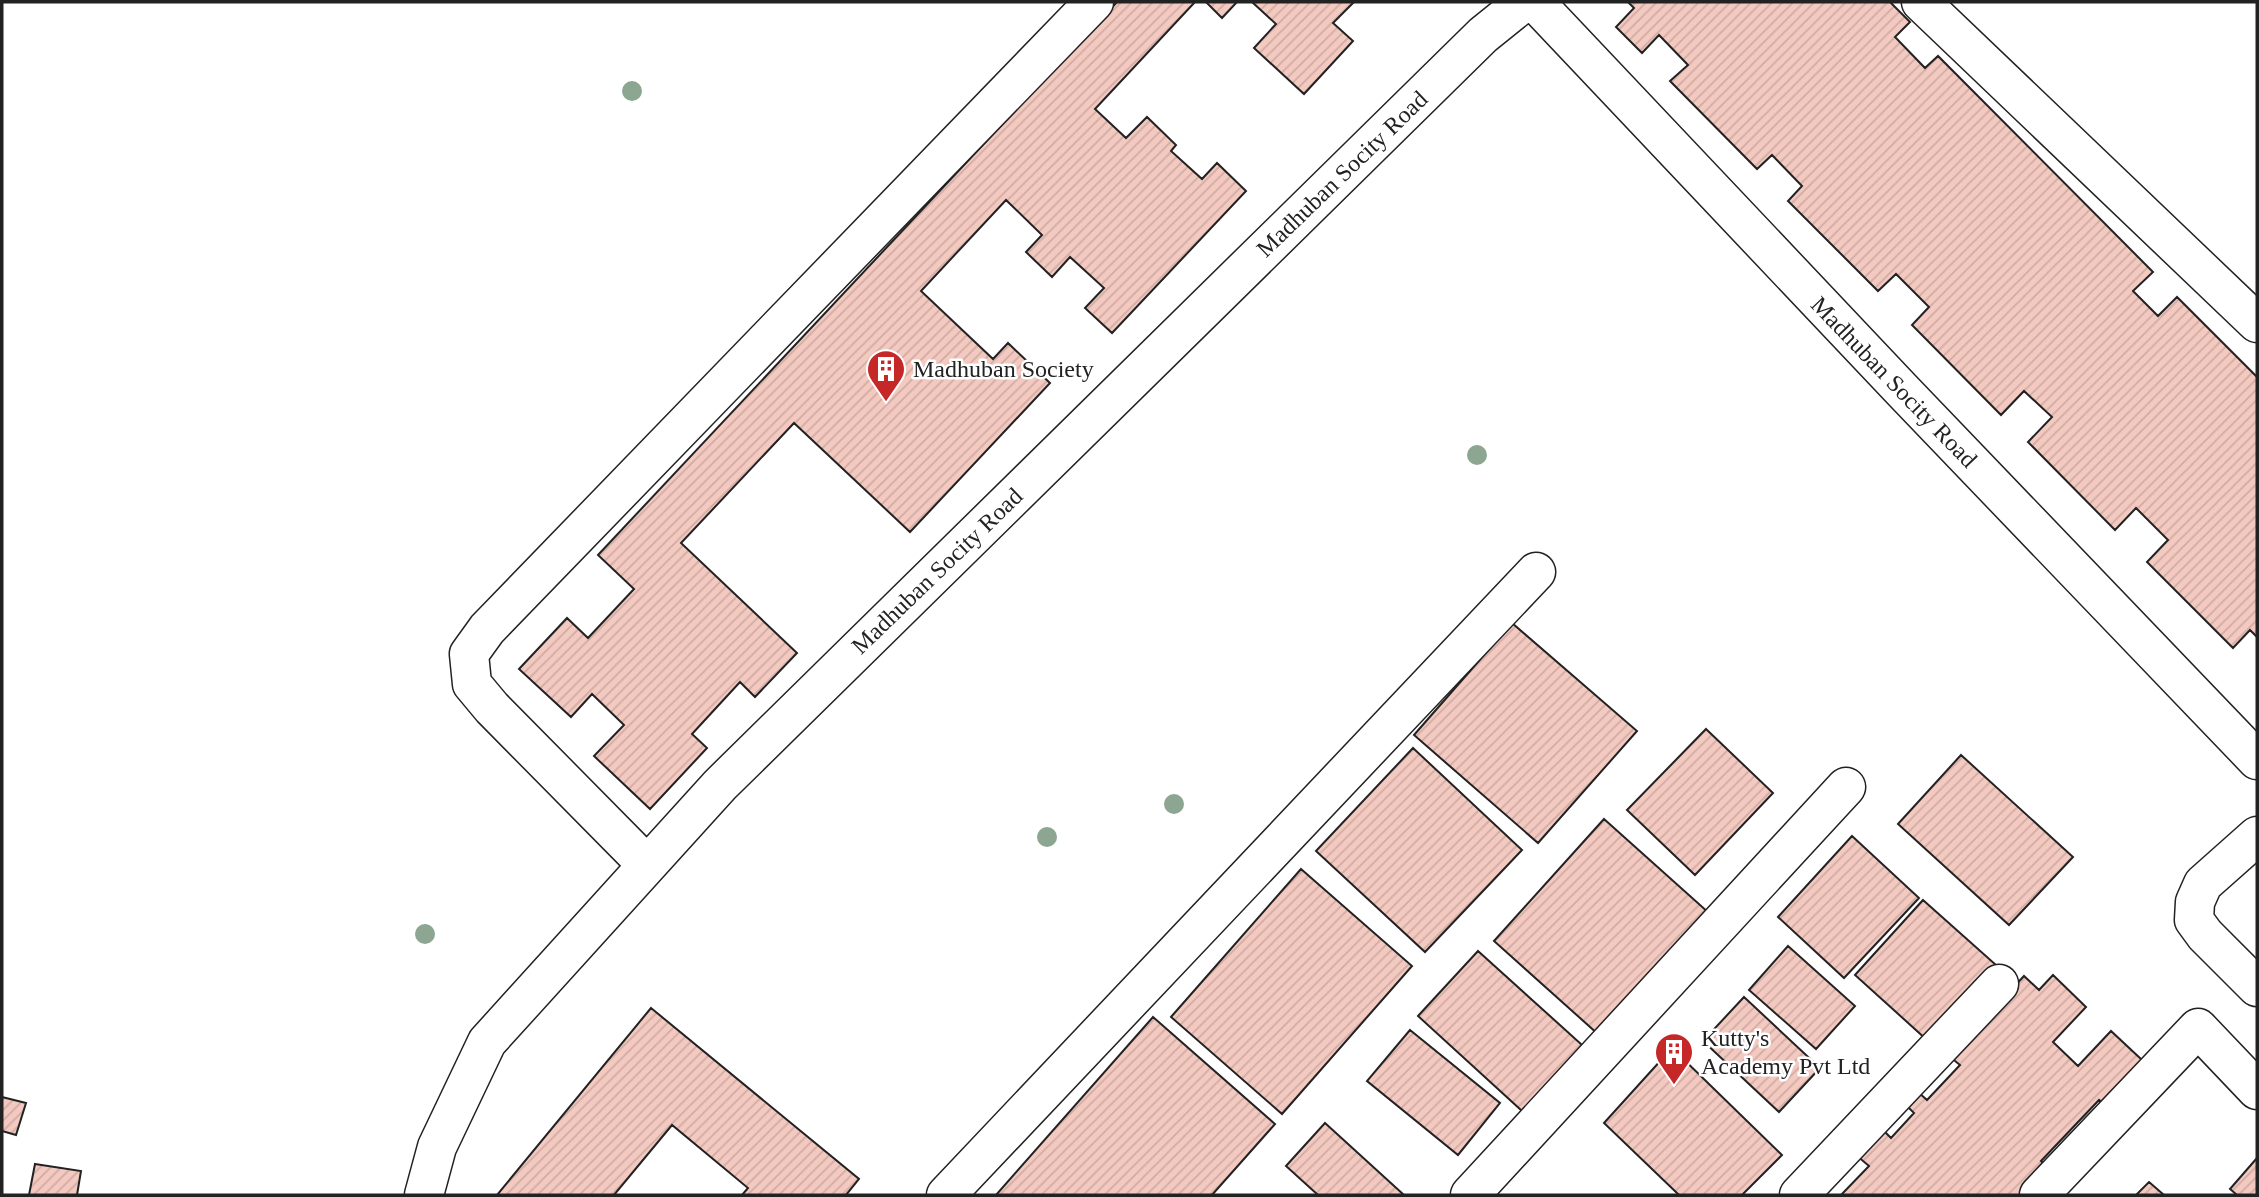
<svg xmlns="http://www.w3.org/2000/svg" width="2259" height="1197" font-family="'Times New Roman',serif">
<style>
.building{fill:url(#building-hatch);stroke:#222;stroke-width:2}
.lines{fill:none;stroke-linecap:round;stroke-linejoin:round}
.minor-casing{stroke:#222;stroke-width:41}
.minor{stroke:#fff;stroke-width:38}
.tree{fill:#8da692}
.labels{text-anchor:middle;stroke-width:5;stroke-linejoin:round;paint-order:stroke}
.street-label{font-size:24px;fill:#222;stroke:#fff}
.poi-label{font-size:24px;fill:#222;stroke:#fff;text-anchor:start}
</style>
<defs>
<pattern id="building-hatch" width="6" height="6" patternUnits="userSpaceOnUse" patternTransform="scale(1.75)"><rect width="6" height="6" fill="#f3c9c0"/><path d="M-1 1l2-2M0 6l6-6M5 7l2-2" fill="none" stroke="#d0aca5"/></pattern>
</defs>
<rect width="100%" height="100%" fill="#fff"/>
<path class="building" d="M1117,2H1195L1095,109L1126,138L1147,117L1176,145L1171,151L1202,179L1217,163L1246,191L1112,333L1085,308L1104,288L1070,257L1052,277L1026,252L1042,235L1006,200L921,291L993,359L1008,343L1050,383L910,532L794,423L681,543L797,653L755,697L740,682L692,734L707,748L650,809L594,756L624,725L592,694L571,717L519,669L567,618L588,638L634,589L598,555Z
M1206,2H1237L1222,18Z
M1252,2H1354L1333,23L1353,41L1304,94L1254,48L1276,24Z
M1628,2H1890L1910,22L1895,37L1925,68L1938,56L2153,272L2133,291L2158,316L2177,297L2257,377V637L2250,630L2233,648L2147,562L2168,540L2136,508L2115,530L2028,442L2052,417L2024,391L2001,415L1912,325L1929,307L1896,274L1878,291L1788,201L1802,186L1772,155L1757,169L1670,81L1688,65L1659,35L1642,53L1616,27L1634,8Z
M1512,623L1637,731L1538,843L1414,735Z
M1706,729L1773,793L1695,875L1627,810Z
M1413,748L1522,850L1425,952L1316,851Z
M1961,755L2073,857L2009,925L1898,824Z
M1604,819L1709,913L1599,1035L1494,941Z
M1852,836L1919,898L1844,978L1778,917Z
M1301,869L1412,966L1282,1114L1171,1017Z
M1923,900L1996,965L1927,1040L1855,975Z
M1788,946L1855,1006L1816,1049L1749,990Z
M1478,951L1592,1054L1532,1120L1418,1016Z
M2053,975L2086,1007L2053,1042L2078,1066L2111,1031L2142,1060L2114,1113L2099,1100L2041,1161L2056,1175L2037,1195H1841L1869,1166L1856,1155L1881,1128L1891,1138L1914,1113L1904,1103L1917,1091L1927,1100L1960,1065L1949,1056L2024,976L2039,990Z
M1744,997L1820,1068L1779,1112L1703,1041Z
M651,1008L859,1179L846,1195H742L748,1188L672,1125L614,1195H497Z
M1153,1017L1275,1124L1212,1195H996Z
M1410,1030L1500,1103L1458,1155L1367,1081Z
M1672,1048L1782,1155L1742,1195H1679L1604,1123Z
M2,1097L26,1103L16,1135L2,1131Z
M1325,1123L1404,1195H1318L1286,1166Z
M2257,1158V1195H2237L2230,1189Z
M35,1164L81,1171L77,1195H29Z
M2149,1182L2164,1195H2136Z"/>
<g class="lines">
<defs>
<path id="minor" d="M1535,2L1902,390L2257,760
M1921,2L2257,323
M2257,836L2203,884L2195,902L2194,920L2205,935L2257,987
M647,865L492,708L472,684L469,654L487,629L1094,2
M424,1195L437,1147L487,1042L720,785L1483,35L1524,2
M946,1195L1536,572
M1470,1195L1846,787
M1799,1195L1999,984
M2039,1195L2198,1028L2257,1090"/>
</defs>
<use href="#minor" class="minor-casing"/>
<use href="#minor" class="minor"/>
</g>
<g class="tree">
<circle cx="632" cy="91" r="10"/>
<circle cx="1477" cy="455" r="10"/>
<circle cx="1174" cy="804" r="10"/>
<circle cx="1047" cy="837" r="10"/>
<circle cx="425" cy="934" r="10"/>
</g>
<defs>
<symbol id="building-pin" viewBox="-11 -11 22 30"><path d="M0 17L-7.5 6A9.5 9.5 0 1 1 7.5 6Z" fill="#c62828" stroke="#fff"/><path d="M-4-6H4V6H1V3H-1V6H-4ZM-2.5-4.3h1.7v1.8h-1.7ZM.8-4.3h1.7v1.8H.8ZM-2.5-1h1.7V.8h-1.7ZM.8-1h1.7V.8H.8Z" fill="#fff"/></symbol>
</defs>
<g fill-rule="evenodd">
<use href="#building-pin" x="864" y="347" width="44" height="60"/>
<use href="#building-pin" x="1652" y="1030" width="44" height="60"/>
</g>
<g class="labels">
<g class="street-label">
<text transform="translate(1342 174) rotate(-44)" y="8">Madhuban Socity Road</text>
<text transform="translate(1894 382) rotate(46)" y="8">Madhuban Socity Road</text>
<text transform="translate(937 571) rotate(-44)" y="8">Madhuban Socity Road</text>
</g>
<g class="poi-label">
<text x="913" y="377">Madhuban Society</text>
<text x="1701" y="1046">Kutty's<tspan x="1701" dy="28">Academy Pvt Ltd</tspan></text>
</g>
</g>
<rect width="2259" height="1197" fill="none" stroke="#222222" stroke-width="7"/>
</svg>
